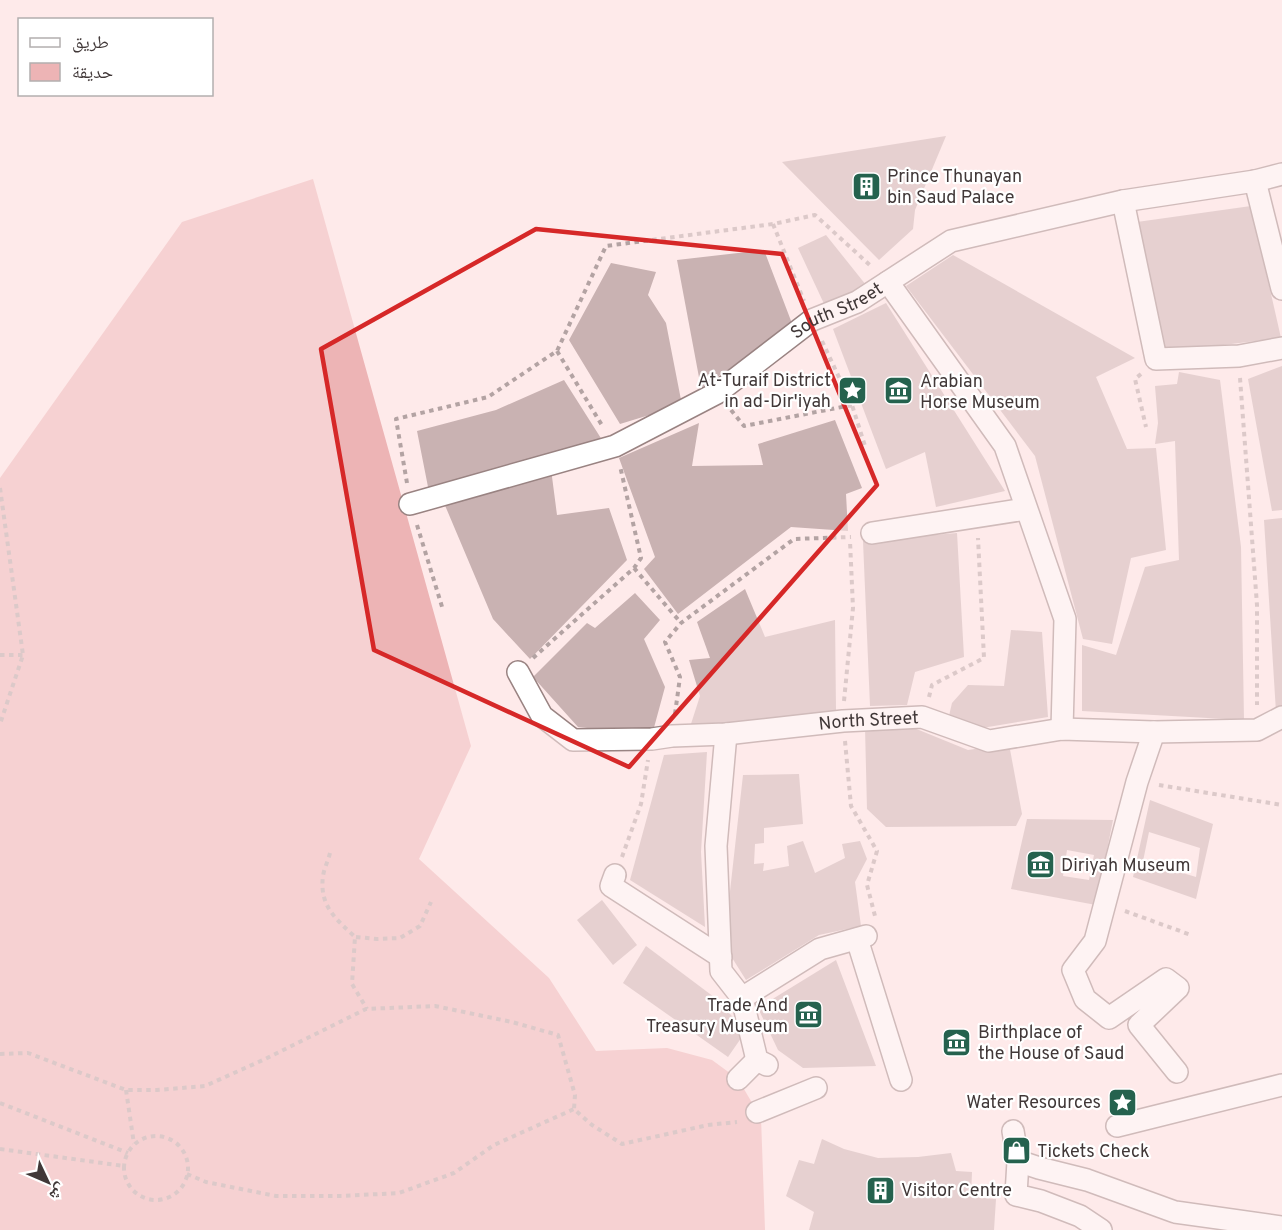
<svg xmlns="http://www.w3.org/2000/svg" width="1282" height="1230" font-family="Overpass,'Noto Naskh Arabic',sans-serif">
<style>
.green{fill:#edb4b5}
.building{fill:#c9b2b2;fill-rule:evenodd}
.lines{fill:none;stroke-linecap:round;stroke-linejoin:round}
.street-casing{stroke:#998382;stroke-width:24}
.path{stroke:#b3a3a3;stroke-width:4;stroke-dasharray:4.5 4.5;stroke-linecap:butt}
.street{stroke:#fff;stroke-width:21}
.marked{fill:none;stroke:#d62828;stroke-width:4.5;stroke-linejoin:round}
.labels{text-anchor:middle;stroke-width:4.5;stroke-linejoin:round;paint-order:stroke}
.poi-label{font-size:18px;fill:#413838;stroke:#fff;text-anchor:start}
.street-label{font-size:18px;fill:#413838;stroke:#fff}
</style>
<rect width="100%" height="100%" fill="#feeaea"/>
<path class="green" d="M313,179L471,746L419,859L549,978L596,1051L667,1048L712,1060L738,1079L761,1118L765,1230H0V478L182,222Z"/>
<path class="building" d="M946,136L915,210L913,229L879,260L782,162Z
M1251,206L1281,338L1166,352L1137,222Z
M826,235L866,285L826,308L798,248Z
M764,250L793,326L701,388L677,260Z
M953,255L1135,358L1096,377L1127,449L1156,448L1166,550L1131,558L1112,644L1083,639L1035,456L906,286Z
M611,263L656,272L648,295L666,323L682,405L620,424L569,340Z
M886,303L1005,491L936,507L925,452L886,469L833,329Z
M1282,366V510L1272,511L1248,379Z
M1179,372L1220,380L1241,547L1244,720L1082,711V645L1116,655L1145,567L1179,560L1175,441L1155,444L1158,423L1155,386L1177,384Z
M564,380L604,443L429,492L417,431L496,410Z
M835,420L862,488L846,494L848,531L791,527L678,614L644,569L655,557L619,458L699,423L692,466L763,465L758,444Z
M551,469L557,515L609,508L627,560L530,659L493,619L444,503Z
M1282,518V709L1276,712L1264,520Z
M957,533L964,657L915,672L907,705L870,706L863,541Z
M745,589L765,637L835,620L836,711L690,727L700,696L689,660L710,658L697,622Z
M635,593L660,620L644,639L665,687L652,735L578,727L533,677L587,623L595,628Z
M1011,630L1042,632L1048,717L982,728L948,720L952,703L968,685L1004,686Z
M865,727L914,728L968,750L1009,744L1022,814L1016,826L886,827L867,809Z
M707,752L701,852L705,927L630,880L664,755Z
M799,774L803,824L764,828V843L755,844L754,864L764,863L763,871L789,866L787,846L803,841L815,873L845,858L842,844L860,841L867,859L855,882L861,926L819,935L746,980L724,945L743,775Z
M1150,800L1213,824L1196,899L1133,877ZM1149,832L1200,848L1196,877L1143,861Z
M1027,819L1113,820L1096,905L1011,889ZM1067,850L1094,855L1089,880L1063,876Z
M602,900L637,945L613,965L577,920Z
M646,946L714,997L746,1031L728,1057L623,983Z
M836,960L876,1066L803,1068L778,1050L758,1008Z
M822,1139L844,1149L878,1158L918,1157L951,1153L956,1171L972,1172L971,1197L996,1199L994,1230H809L814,1212L786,1196L799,1160L814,1164Z"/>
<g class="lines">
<defs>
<g id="street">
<path d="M1255,181L1282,289"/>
<path d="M1123,201L1156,359L1239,356L1282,348"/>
<path d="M888,282L1005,446L1065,619L1062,729"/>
<path id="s1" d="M410,504L615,446L717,393L812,320L857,302L951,241L1123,201L1255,181L1282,174"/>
<path d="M872,533L1026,509"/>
<path id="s2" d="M518,672L542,716L573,740L652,739L672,736L726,734L843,721L922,717L989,741L1062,729L1154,732L1257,730L1282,717"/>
<path d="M1154,732L1137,782L1095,941L1073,970L1085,999L1109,1018L1166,979L1178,988L1139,1025L1177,1072"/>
<path d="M726,734L716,846L721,971L742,998L757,1060L767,1065"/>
<path d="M615,875L611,886L721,957"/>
<path d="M857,939L901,1080"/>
<path d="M742,998L820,949L866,936"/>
<path d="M738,1079L757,1060"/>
<path d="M757,1112L816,1088"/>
<path d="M1117,1126L1282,1085"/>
<path d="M1013,1131L1018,1161L1016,1195L1041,1201L1080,1216L1101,1230"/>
<path d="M1018,1161L1039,1168L1087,1180L1175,1212L1282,1227"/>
</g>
</defs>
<use href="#street" class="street-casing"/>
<path class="path" d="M773,224L804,301
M822,341L852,405L865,446
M557,351L603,427
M1141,374L1135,379L1146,427
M1240,378L1257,605V705
M731,410L744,426L852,405
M407,483L396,419L488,397L557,351L606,246L773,224L815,215L872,267
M0,488L23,655L0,724
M417,525L443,610
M634,568L681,623
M0,655H23
M533,658L634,568L641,558L620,466
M929,697L932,685L984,658L978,538
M844,701L853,608L850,541
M675,714L680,677L665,642L681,623L794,539L851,537
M845,741L851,806L877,851L867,885L875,916
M1159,785L1282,805
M330,853C328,861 324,869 323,876C319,906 336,919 355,937L352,984L367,1009
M622,857L641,804L648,760
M1125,911L1191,935
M356,937L377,939L400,938L420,926L431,902
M0,1054L28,1053L126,1090H157L205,1086L263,1060L366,1009L435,1006L512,1022L558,1035L575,1095L574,1109L592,1125L622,1144L708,1125L737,1122
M126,1090L134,1144
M0,1103L128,1153
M124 1168a32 32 0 1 1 64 0a32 32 0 1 1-64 0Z
M0,1149L124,1166
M187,1174L206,1182L276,1196H342L399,1193L454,1173L494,1145L574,1109"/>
<use href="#street" class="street"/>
</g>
<path d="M0 0H1282V1230H0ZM536,229L782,254L877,485L629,767L374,650L321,349Z" fill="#feeaea" fill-opacity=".55" fill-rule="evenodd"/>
<path class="marked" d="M536,229L782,254L877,485L629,767L374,650L321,349Z"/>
<defs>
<symbol id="building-square" viewBox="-11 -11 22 22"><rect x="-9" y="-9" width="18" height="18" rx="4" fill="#25624e" stroke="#fff"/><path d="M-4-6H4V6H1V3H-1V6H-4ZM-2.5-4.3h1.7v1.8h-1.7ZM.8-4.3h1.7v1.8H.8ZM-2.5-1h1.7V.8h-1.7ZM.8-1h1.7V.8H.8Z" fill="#fff"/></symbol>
<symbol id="sight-square" viewBox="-11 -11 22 22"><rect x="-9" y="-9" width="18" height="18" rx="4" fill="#25624e" stroke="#fff"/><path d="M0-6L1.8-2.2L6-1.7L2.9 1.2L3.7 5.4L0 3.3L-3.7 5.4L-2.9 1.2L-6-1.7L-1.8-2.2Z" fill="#fff"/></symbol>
<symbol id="museum-square" viewBox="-11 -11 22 22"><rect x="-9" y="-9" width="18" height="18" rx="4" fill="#25624e" stroke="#fff"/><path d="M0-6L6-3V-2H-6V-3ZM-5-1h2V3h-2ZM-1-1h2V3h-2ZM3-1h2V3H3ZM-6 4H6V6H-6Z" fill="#fff"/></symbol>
<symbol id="shop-square" viewBox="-11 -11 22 22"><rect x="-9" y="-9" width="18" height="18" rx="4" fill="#25624e" stroke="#fff"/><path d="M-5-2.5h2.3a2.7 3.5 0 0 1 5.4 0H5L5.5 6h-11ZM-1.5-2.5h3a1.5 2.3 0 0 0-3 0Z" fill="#fff"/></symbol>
</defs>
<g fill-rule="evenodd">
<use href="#building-square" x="850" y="170" width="33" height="33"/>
<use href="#sight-square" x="836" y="374" width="33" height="33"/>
<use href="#museum-square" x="882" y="374" width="33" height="33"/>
<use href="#museum-square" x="1024" y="848" width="33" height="33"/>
<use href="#museum-square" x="792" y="998" width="33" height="33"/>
<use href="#museum-square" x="940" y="1026" width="33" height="33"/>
<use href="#sight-square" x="1106" y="1086" width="33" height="33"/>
<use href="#shop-square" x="1000" y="1134" width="33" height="33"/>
<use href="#building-square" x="864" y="1174" width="33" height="33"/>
</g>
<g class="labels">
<g class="poi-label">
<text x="887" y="182">Prince Thunayan<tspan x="887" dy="21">bin Saud Palace</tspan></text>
<text x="831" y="386" text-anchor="end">At-Turaif District<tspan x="831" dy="21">in ad-Dir'iyah</tspan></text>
<text x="920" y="387">Arabian<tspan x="920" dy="21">Horse Museum</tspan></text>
<text x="1061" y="871">Diriyah Museum</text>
<text x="788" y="1011" text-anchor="end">Trade And<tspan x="788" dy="21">Treasury Museum</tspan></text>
<text x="978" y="1038">Birthplace of<tspan x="978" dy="21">the House of Saud</tspan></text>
<text x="1101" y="1108" text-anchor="end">Water Resources</text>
<text x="1037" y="1157">Tickets Check</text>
<text x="901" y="1196">Visitor Centre</text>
</g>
<g class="street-label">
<text dy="6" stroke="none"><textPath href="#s1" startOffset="474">South Street</textPath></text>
<text dy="6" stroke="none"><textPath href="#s2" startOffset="386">North Street</textPath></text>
</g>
</g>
<rect x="18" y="18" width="195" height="78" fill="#ffffff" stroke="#b3afaf" stroke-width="1.5"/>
<rect x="30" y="38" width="30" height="9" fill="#ffffff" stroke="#b3afaf" stroke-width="1.5"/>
<text x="72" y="48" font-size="18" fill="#413838">طريق</text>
<rect x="30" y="63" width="30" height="18" fill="#edb4b5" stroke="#b3afaf" stroke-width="1.5"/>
<text x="72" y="78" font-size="18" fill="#413838">حديقة</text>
<g transform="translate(48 1182) rotate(134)" stroke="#ffffff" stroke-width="4.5" paint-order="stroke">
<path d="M0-4.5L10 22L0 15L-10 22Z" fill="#413838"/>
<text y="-9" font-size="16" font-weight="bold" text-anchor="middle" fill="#413838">ش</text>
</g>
</svg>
